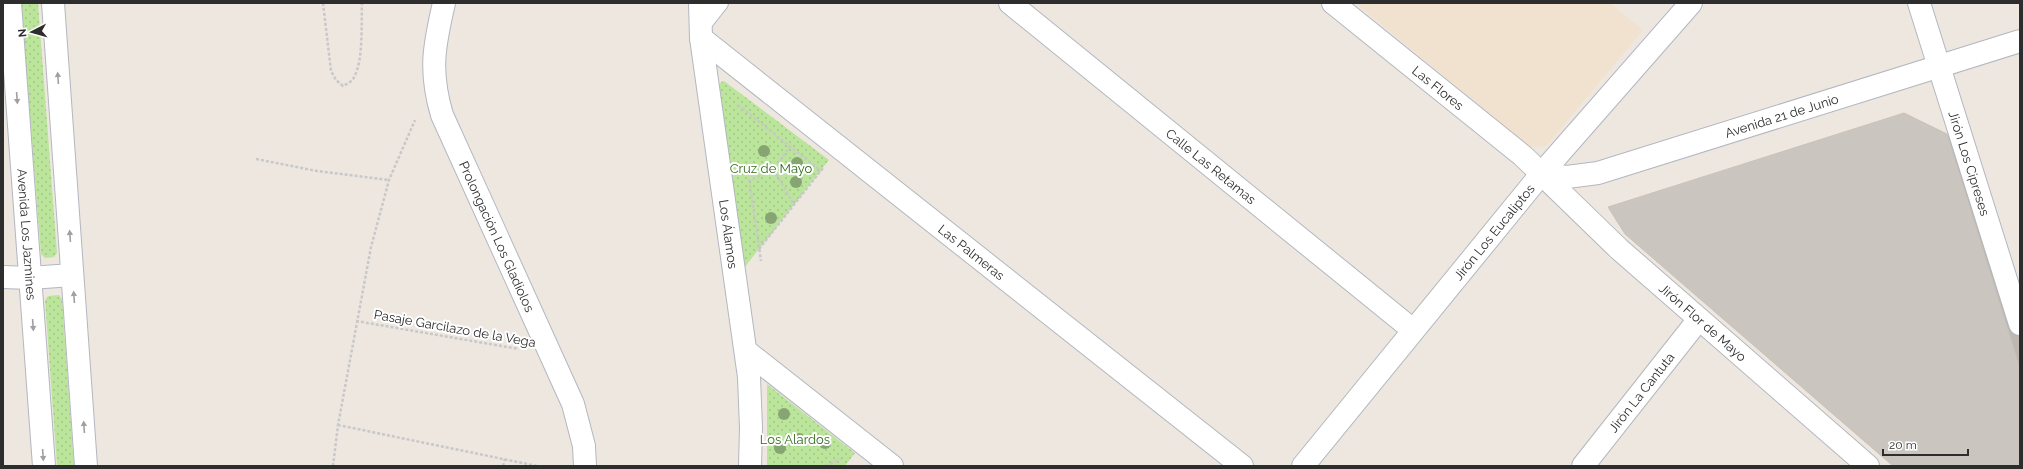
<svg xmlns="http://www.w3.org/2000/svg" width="2023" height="469" font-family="Raleway,sans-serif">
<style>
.education{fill:#f0e2cf}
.green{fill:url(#green-dots)}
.shadow{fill:#0003}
.building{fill:#cac5be;stroke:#cac2b9}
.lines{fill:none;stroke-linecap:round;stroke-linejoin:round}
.lane-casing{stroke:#b3b7c0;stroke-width:18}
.street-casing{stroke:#b3b7c0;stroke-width:24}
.secondary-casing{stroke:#b3b7c0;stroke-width:24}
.path{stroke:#c8c8c8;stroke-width:2.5;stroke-dasharray:3 2;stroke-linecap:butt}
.lane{stroke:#fff;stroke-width:16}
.street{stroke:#fff;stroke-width:22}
.secondary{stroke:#fff;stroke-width:22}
.tree{fill:#87a473}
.oneway{fill:#a0a0a0}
.labels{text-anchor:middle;stroke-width:4;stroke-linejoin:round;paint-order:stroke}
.street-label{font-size:13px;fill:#2d2d2d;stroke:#fff}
.park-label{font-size:13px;fill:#336d1a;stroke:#fff}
</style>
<defs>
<pattern id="green-dots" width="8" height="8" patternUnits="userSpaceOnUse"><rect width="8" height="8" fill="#bce59c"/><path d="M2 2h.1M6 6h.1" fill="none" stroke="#a2c587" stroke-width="1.8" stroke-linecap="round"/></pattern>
</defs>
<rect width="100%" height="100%" fill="#eee7e0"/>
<path class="education" d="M1355,3H1610L1643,30L1546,146L1530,147Z"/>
<path class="green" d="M21,3H38L57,253L54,257L45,258L41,254Z
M724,81L829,160L744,268L718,88L721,82Z
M59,295L62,299L74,466H57L45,300L48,296Z
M767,384L855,453L845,466H767Z"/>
<path class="shadow" d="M1947,135L1968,147L2020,314V466H1895Z"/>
<path class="building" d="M1904,113L1947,134L2020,369V466H1893L1625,234L1608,207Z"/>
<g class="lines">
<defs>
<path id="lane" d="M701,27L720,3"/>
<g id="street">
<path id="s1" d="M444,3C434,46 429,71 442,115L573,404L584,446L585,466"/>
<path id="s2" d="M700,3L701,38L749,377L751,428L750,466"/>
<path id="s3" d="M1010,3L1413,330"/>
<path id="s4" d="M1333,3L1523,156L1619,249L1868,466"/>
<path id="s5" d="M1919,3L2020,324"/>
<path id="s6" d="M701,38L1242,466"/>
<path id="s7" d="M1542,173L1567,177L1598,173L2020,41"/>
<path d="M3,277L30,278L72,275"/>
<path d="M746,351L892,466"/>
<path id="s8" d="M1303,466L1542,173L1691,3"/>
<path id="s9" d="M1583,466L1699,319"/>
</g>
<g id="secondary">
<path id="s10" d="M10,3L44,466"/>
<path d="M53,3L86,466"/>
</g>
</defs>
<use href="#lane" class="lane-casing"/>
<use href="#street" class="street-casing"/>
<use href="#secondary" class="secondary-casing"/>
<path class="path" d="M323,3L331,71L336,80L343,86C347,84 351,82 353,79C364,62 361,23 362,3
M738,105L821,171
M256,159L317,171L389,180
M774,170L794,205
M748,181L774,170L790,146
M750,185L761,261
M759,249L823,168
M356,321L519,349
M338,425L537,466
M333,466L338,425L371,247L389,180L415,120
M503,466L505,459
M826,466L841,459"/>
<use href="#lane" class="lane"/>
<use href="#street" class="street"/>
<use href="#secondary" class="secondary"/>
</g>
<g class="tree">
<circle cx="764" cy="151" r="6"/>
<circle cx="797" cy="163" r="6"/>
<circle cx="796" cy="182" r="6"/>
<circle cx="771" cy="218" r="6"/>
<circle cx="784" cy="414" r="6"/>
<circle cx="799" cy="439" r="6"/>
<circle cx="825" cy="443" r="6"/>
<circle cx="780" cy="448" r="6"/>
</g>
<defs><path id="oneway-solid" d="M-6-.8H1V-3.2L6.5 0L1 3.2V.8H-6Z"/></defs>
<g class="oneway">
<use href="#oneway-solid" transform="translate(58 78) rotate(-94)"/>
<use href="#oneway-solid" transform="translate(17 98) rotate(86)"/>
<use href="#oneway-solid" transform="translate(70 236) rotate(-94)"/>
<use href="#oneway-solid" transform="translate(74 297) rotate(-94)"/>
<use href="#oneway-solid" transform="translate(33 325) rotate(86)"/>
<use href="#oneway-solid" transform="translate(84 427) rotate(-94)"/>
<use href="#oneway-solid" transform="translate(43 455) rotate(86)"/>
</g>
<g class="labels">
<g class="street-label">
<text dy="5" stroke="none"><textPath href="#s4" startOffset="135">Las Flores</textPath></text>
<text dy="5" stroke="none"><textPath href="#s7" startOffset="249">Avenida 21 de Junio</textPath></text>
<text dy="5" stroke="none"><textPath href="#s5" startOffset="168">Jirón Los Cipreses</textPath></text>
<text dy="5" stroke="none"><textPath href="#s3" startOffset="259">Calle Las Retamas</textPath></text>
<text dy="5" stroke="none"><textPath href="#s8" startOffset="302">Jirón Los Eucaliptos</textPath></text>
<text dy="5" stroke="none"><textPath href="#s2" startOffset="233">Los Álamos</textPath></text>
<text dy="5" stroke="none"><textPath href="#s10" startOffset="232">Avenida Los Jazmines</textPath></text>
<text dy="5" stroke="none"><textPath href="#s1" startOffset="247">Prolongación Los Gladiolos</textPath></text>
<text dy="5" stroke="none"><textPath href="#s6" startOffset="345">Las Palmeras</textPath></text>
<text dy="5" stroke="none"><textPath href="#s4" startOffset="489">Jirón Flor de Mayo</textPath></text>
<text transform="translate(455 328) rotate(10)" y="5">Pasaje Garcilazo de la Vega</text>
<text dy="5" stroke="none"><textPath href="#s9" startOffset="94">Jirón La Cantuta</textPath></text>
</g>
<g class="park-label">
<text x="771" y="173">Cruz de Mayo</text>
<text x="795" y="444">Los Alardos</text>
</g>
</g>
<rect width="2023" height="469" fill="none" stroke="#2d2d2d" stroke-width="8"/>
<g transform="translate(32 32) rotate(264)" stroke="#ffffff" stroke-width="3" paint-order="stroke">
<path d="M0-3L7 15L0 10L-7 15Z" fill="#2d2d2d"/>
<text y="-6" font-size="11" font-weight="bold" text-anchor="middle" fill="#2d2d2d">N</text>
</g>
<path d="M1883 449v6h85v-6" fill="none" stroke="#2d2d2d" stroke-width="2"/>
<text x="1889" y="449" font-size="12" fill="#2d2d2d" stroke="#ffffff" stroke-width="3" paint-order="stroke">20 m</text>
</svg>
